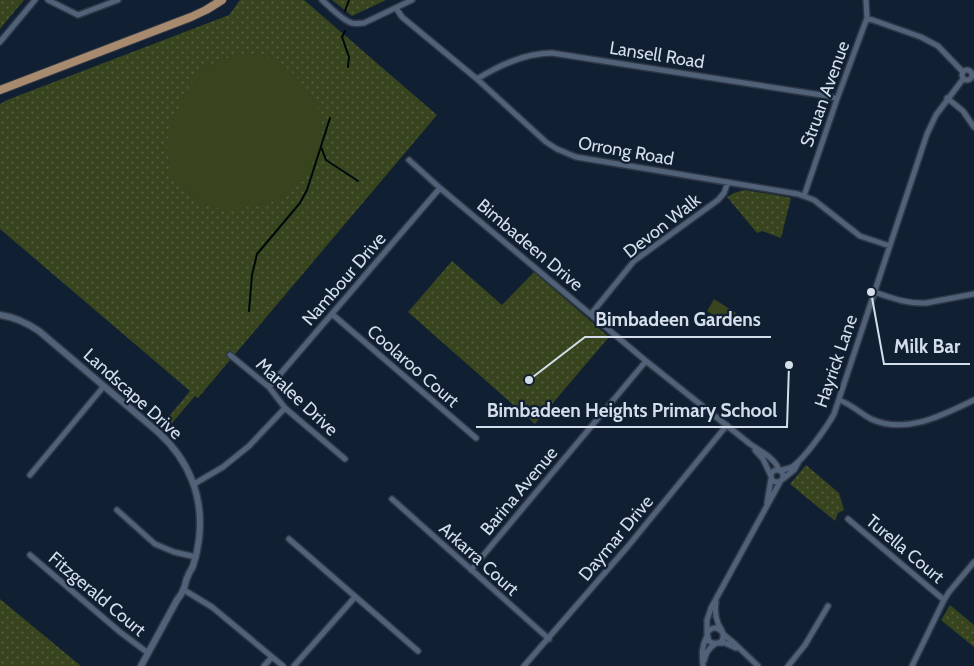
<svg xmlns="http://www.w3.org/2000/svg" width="974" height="666" font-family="Cabin,sans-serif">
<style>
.green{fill:url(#green-dots)}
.pitch{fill:#37441e}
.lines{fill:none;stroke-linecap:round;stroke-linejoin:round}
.stream{stroke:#00080a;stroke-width:2}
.minor-casing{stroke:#2f3747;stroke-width:8}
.tertiary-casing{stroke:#2f3747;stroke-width:9}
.primary-casing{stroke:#2f3747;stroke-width:10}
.minor{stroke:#506178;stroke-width:5}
.tertiary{stroke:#506178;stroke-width:6}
.primary{stroke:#a88b6e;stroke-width:8}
.labels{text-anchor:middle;stroke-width:4.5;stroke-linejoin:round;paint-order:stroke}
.street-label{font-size:18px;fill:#d4deeb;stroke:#101f32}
.leader{fill:none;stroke:#d4deeb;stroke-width:2}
.callout-dot{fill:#d4deeb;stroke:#101f32;stroke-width:2}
.callout-label{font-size:19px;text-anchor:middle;font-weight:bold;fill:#d4deeb;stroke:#101f32;stroke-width:4.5;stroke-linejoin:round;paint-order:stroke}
</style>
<defs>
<pattern id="green-dots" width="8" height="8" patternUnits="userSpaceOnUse" patternTransform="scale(1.25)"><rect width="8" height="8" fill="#37441e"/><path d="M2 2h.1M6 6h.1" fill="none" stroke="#535f3f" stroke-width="1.8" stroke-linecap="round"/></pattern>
</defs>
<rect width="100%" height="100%" fill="#101f32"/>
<path class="green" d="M0,0H24L0,29Z
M240,0H304L437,115L198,398L195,396L167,429L162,425L190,391L0,229V104L7,100L229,15Z
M332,0H386L352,16Z
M744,190L776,195L791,198L781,238L762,231L757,233L727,197L734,193Z
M452,261L502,305L534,272L609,337L535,424L408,312Z
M806,465L839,493L844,510L838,513L835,521L790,484Z
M0,599L81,666H0Z
M950,605L974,625V647L941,620Z"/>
<path class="pitch" d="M255,54L276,59L294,74L307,89L317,105L322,121V142L306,177L273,202L244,208L221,209L202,203L177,185L169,168L167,143L170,125L191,84L207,66L235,55Z
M714,299L736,313L728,325L707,311Z"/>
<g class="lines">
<path class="stream" d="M345,11L349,0
M345,31L342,37L349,57L348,67
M321,147L326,160L358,181
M249,311L252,275L257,254L300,203L307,190L330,118"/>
<defs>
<path id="minor" d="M48,0L78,15L118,0
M322,0C329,6 343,21 352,23C355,24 360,23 364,23L412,0
M396,8L402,17L477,79L546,142L557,149L576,157L798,194L814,200L860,236L890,246
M867,18L921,37L938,46L963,72
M0,42L35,0
M962 75a5 5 0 1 1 10 0a5 5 0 1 1-10 0Z
M477,79C500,65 525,53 552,53L828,96L837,99
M947,98L963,111L974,127
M409,160L440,188L646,361L750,444C760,451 775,458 779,470
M804,196L837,99L867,18L866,0
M874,292C892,298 907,304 926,303L974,294
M332,314L476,438
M591,314L634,261L718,200L724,193L728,182
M230,355L269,387L285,408L345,459
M269,387L440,188
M839,400C851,404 860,413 871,419C906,435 943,415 974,400
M755,450L763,459L771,476
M771 476a6 6 0 1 1 12 0a6 6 0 1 1-12 0Z
M780,471C784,469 788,469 792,467C804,459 827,427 834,414L927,134L936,115L963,79
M30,475L104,386
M783,479L794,470L798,463
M194,484L223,467L249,446L285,408
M392,499L549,639
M767,503L771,479
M117,510L155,544L174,552L196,557
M848,519L944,600
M289,539L418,651
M30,555L120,632L148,653
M471,570L646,361
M184,590L212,607L283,666
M716,602C715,609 715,616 718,623C719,627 723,630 723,635C724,644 714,645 709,641L707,634C710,627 717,626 722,632
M707,634V620L711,608L780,482
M723,634L734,643L758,666
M719,643H725L736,648
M704,661C706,653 708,649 715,644
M264,666L272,657
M294,666L355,597
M524,666L629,545L727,425
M703,666C702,655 701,647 707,636
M788,666L805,645L828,606
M912,666L944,600L949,592L974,562"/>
<path id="tertiary" d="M0,315C15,317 27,323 39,331L158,432C189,460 204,497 199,539C198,548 196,557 193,566C192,569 189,572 188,576C185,580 186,586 183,590C182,594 179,597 177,600L141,666"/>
<path id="primary" d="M0,90L191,17L206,10L222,0"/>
</defs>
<use href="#minor" class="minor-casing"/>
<use href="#tertiary" class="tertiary-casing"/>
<use href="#primary" class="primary-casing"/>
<use href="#minor" class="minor"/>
<use href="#tertiary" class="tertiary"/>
<use href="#primary" class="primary"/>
</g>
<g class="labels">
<g class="street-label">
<text transform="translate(657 55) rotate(9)" y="6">Lansell Road</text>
<text transform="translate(825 94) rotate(-70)" y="6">Struan Avenue</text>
<text transform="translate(626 151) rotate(10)" y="6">Orrong Road</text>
<text transform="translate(662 226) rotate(-38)" y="6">Devon Walk</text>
<text transform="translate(530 245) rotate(40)" y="6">Bimbadeen Drive</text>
<text transform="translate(344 279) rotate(-49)" y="6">Nambour Drive</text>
<text transform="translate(836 361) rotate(-71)" y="6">Hayrick Lane</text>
<text transform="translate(413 366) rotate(41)" y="6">Coolaroo Court</text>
<text transform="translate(133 394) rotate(42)" y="6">Landscape Drive</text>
<text transform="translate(297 397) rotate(43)" y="6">Maralee Drive</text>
<text transform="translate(519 491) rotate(-50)" y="6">Barina Avenue</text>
<text transform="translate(616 538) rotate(-50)" y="6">Daymar Drive</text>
<text transform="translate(905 549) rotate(40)" y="6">Turella Court</text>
<text transform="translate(479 559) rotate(42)" y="6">Arkarra Court</text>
<text transform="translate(97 594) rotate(40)" y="6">Fitzgerald Court</text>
</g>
</g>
<path class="leader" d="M529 380L585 337H771M871 292L884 364H970M789 365L787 427H476"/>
<g class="callout-dot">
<circle cx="529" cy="380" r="5"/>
<circle cx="871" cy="292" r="5"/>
<circle cx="789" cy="365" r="5"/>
</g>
<g class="callout-label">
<text x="678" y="326">Bimbadeen Gardens</text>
<text x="927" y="353">Milk Bar</text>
<text x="632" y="417">Bimbadeen Heights Primary School</text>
</g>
</svg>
